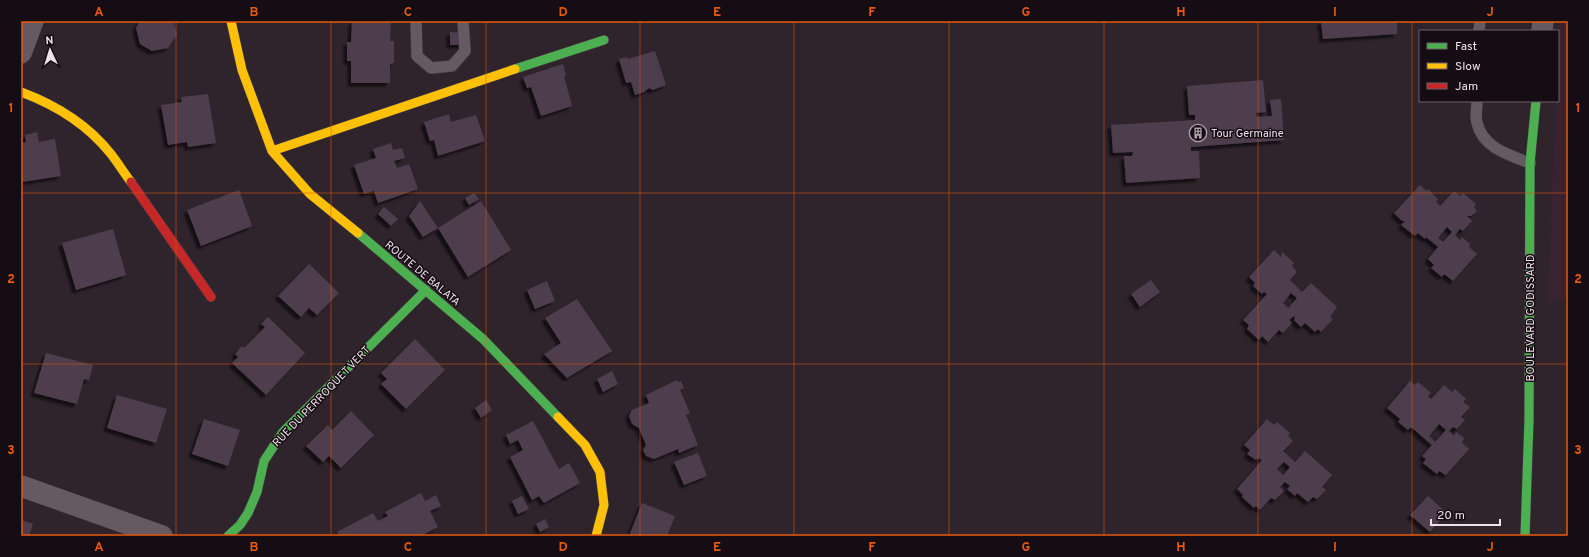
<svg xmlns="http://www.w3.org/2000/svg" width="1589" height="557" font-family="Overpass,sans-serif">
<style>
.built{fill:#3b2233}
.building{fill:#4d3e4d;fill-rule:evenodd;filter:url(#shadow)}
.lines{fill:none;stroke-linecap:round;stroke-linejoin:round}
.lane-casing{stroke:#4a4047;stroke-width:12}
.street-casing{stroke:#4a4047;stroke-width:22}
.fast-casing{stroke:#4a4047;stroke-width:10}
.slow-casing{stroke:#4a4047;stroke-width:10}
.jam-casing{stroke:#4a4047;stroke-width:10}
.lane{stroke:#655a61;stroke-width:11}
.street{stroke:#655a61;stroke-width:21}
.fast{stroke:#4caf50;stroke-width:9}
.slow{stroke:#ffc107;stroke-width:9}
.jam{stroke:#c62828;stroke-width:9}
.grid{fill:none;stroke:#e8590c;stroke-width:1;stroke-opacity:0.55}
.labels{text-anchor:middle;stroke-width:3;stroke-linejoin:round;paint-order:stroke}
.poi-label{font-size:11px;fill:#efe0e9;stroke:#160c13;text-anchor:start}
.street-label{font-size:11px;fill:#efe0e9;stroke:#160c13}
.neatline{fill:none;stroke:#e8590c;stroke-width:1.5}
.grid-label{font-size:13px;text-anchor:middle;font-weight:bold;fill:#e8590c}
</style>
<defs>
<filter id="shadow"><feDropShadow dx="-3.5" dy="3.5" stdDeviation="1" flood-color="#0009"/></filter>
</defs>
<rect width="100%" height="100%" fill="#2f242c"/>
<path class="built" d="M1559,21H1568V299L1548,301L1556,101H1558Z"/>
<path class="building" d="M140,21H173L177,35L168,48L152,51L140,44L136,28Z
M352,21H391L390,41H394V63L390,64V83H351V61H347V42H351Z
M1321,21H1397V34L1323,39Z
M450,32L463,33V45H450Z
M655,51L666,85L653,90L649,88L644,92L635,95L631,82L626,83L619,59L627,57L628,59Z
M563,64L566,75L564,76L572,106L541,116L531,87L527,88L523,77Z
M1263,80L1266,112L1256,113L1257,117L1272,116L1270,100L1281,99L1284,140L1191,147V151H1199L1200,178L1126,183L1124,156H1132L1133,152L1113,153L1111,125L1195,120V115H1189L1187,86Z
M208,94L216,143L188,147L187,142L168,145L161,105L182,102L181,97Z
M449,114L451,122L476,115L485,141L438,156L434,140L430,141L424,122Z
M37,132L39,142L55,139L61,176L22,182L21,143L26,142L25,135Z
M391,143L393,150L402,148L405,158L394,161L397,168L409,164L418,189L378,203L374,191L364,194L354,165L376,158L373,149Z
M1420,185L1426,191L1428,189L1438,199L1436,202L1440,206L1454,191L1460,196L1463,193L1476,204L1474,207L1477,211L1471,216H1467L1472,221L1463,231L1460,229L1455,235L1460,240L1462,237L1470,244L1469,247L1477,254L1453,281L1444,274L1442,277L1431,268L1434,265L1428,259L1438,247L1426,237L1425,239L1418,233L1415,236L1401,225L1405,221H1402L1394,213ZM1447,227L1452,232L1443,242L1438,238Z
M239,190L252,226L201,246L187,210Z
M474,193L479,199L469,205L465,198Z
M420,201L438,228L423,237L409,216Z
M481,201L511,250L468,277L438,228Z
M384,207L398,219L391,226L378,214Z
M113,229L126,275L76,290L62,243Z
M1274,250L1281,257L1282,252L1294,263L1292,266L1297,272L1290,280L1302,292L1311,283L1337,307L1330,317L1333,319L1321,332L1318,329L1315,332L1305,323L1301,327L1294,320L1295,317L1294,316L1289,320L1292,323L1283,333L1279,330L1268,342L1262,336L1259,340L1247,329L1249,325L1243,320L1267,294L1264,292L1262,294L1253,286L1255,283L1249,277ZM1291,293L1297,298L1288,308L1283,303Z
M309,264L339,293L317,315L309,308L301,317L278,296Z
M1151,280L1160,292L1140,307L1131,294Z
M547,281L555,301L535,309L527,290Z
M577,299L612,351L567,378L544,354L561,343L545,318Z
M268,317L305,353L266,395L232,363L238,357L235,354L242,346L244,348L265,327L261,324Z
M415,339L445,370L406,409L381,384L387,379L381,373Z
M46,353L93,365L89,380L84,379L77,404L34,393Z
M612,371L618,384L603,392L597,379Z
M677,380V382L681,381L684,388L680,390L690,413L686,415L698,445L679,453L678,449L654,459L646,456L643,450L646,445L639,428L632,424L629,416L632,410L649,403L646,395Z
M1410,381L1415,385L1418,382L1431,393L1428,396L1431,399L1444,385L1452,392L1455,389L1466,399L1463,402L1470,407L1461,417L1465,420L1457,429L1453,427L1449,431L1454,436L1456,432L1464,438L1462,443L1469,449L1446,475L1439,471L1437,474L1423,463L1426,459L1422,456L1432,445L1411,427L1408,430L1398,422L1400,419L1387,408ZM1439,424L1446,430L1435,442L1429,436Z
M117,395L167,409L156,443L107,428Z
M486,400L492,410L481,418L475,408Z
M351,411L374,435L341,468L329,456L323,462L306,446L328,425L332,430Z
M204,419L240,430L228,466L192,454Z
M1267,419L1274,425L1277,422L1290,433L1288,436L1293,441L1283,451L1295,462L1305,451L1332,475L1322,487L1326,490L1317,499L1313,497L1308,502L1297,493L1295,496L1287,489L1290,486L1285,482L1280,487L1284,491L1275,500L1271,498L1260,510L1256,506L1254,508L1242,497L1243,495L1237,489L1262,460L1258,458L1256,460L1247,454L1250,450L1244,445ZM1284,462L1290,467L1283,475L1277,469Z
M533,421L559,469L569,463L580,483L544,503L539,496L532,500L510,457L523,450L518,440L510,444L506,435Z
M698,453L707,476L684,485L674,462Z
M421,493L425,501L436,495L441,506L430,511L438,527L421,536H339L337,532L373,513L378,521L388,516L385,512Z
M522,496L529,509L518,514L512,501Z
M1428,496L1447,513L1430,532L1410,515Z
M642,503L675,516L667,536H629Z
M545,519L549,527L540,532L536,524Z
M21,520L33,524L29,536H21Z"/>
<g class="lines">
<defs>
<path id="lane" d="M416,21L417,56L431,68L452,66L465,51L463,21
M1479,31L1480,21
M1477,101C1477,108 1475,117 1477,123C1483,148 1509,155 1530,163"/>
<path id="street" d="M1542,31L1543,21
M21,53L33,21
M21,486L162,536"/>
<path id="fast" d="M515,69L604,40
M358,233L483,339L558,417
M228,536L240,525L248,513L257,492L264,461L283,432L426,290
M1525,536L1529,420L1530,163L1536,101"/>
<path id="slow" d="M231,21L242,70L272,151L310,194L358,233
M21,92C56,105 88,125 111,154C118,163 124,173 131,182
M272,151L515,69
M558,417L585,445L600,472L604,505L596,536"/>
<path id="jam" d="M131,182L211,297"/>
</defs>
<use href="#lane" class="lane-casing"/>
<use href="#street" class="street-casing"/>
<use href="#fast" class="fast-casing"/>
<use href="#slow" class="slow-casing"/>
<use href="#jam" class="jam-casing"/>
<use href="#lane" class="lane"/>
<use href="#street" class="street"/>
<use href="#fast" class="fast"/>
<use href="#slow" class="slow"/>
<use href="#jam" class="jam"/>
</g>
<path class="grid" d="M176,21V536M331,21V536M486,21V536M640,21V536M794,21V536M949,21V536M1104,21V536M1258,21V536M1412,21V536M21,193H1568M21,364H1568"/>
<defs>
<symbol id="building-ring" viewBox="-11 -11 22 22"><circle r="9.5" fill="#160c13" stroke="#ac9ea7" stroke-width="1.5"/><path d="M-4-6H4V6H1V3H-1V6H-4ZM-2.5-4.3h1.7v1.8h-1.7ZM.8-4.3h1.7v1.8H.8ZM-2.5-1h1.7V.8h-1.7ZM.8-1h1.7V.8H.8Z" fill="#ac9ea7"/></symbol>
</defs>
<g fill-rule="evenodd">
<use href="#building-ring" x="1188" y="123" width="20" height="20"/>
</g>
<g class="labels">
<g class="poi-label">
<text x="1211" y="137">Tour Germaine</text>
</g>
<g class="street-label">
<text transform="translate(423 273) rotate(40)" y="4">ROUTE DE BALATA</text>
<text transform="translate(1530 318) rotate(-90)" y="4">BOULEVARD GODISSARD</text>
<text transform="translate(321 396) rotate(-46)" y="4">RUE DU PERROQUET VERT</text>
</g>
</g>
<rect width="1589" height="557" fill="none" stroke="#160c13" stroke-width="44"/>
<rect x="1419" y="30" width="140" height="72" fill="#160c13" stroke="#6d6169"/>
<rect x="1427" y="43" width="20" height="6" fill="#4caf50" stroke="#6d6169"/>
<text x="1455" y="50" font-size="12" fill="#efe0e9">Fast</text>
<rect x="1427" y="63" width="20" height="6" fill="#ffc107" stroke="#6d6169"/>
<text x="1455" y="70" font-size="12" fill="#efe0e9">Slow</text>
<rect x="1427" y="83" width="20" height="6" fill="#c62828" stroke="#6d6169"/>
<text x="1455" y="90" font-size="12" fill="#efe0e9">Jam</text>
<g transform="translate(50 50) rotate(356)" stroke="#160c13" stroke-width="3" paint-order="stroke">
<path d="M0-3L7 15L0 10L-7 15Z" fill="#efe0e9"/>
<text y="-6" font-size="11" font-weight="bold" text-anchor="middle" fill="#efe0e9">N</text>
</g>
<path d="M1431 519v6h69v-6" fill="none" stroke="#efe0e9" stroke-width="2"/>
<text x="1437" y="519" font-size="12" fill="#efe0e9" stroke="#160c13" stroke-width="3" paint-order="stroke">20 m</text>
<rect x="22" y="22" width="1545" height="513" class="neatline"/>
<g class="grid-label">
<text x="99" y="16">A</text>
<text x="254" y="16">B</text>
<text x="408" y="16">C</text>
<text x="563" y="16">D</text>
<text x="717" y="16">E</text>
<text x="872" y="16">F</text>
<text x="1026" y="16">G</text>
<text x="1181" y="16">H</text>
<text x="1335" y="16">I</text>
<text x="1490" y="16">J</text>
<text x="11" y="112">1</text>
<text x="1578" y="112">1</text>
<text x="11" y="283">2</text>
<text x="1578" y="283">2</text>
<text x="11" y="454">3</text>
<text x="1578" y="454">3</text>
<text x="99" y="551">A</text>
<text x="254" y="551">B</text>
<text x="408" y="551">C</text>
<text x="563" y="551">D</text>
<text x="717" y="551">E</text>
<text x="872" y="551">F</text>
<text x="1026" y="551">G</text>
<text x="1181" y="551">H</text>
<text x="1335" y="551">I</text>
<text x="1490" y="551">J</text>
</g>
</svg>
